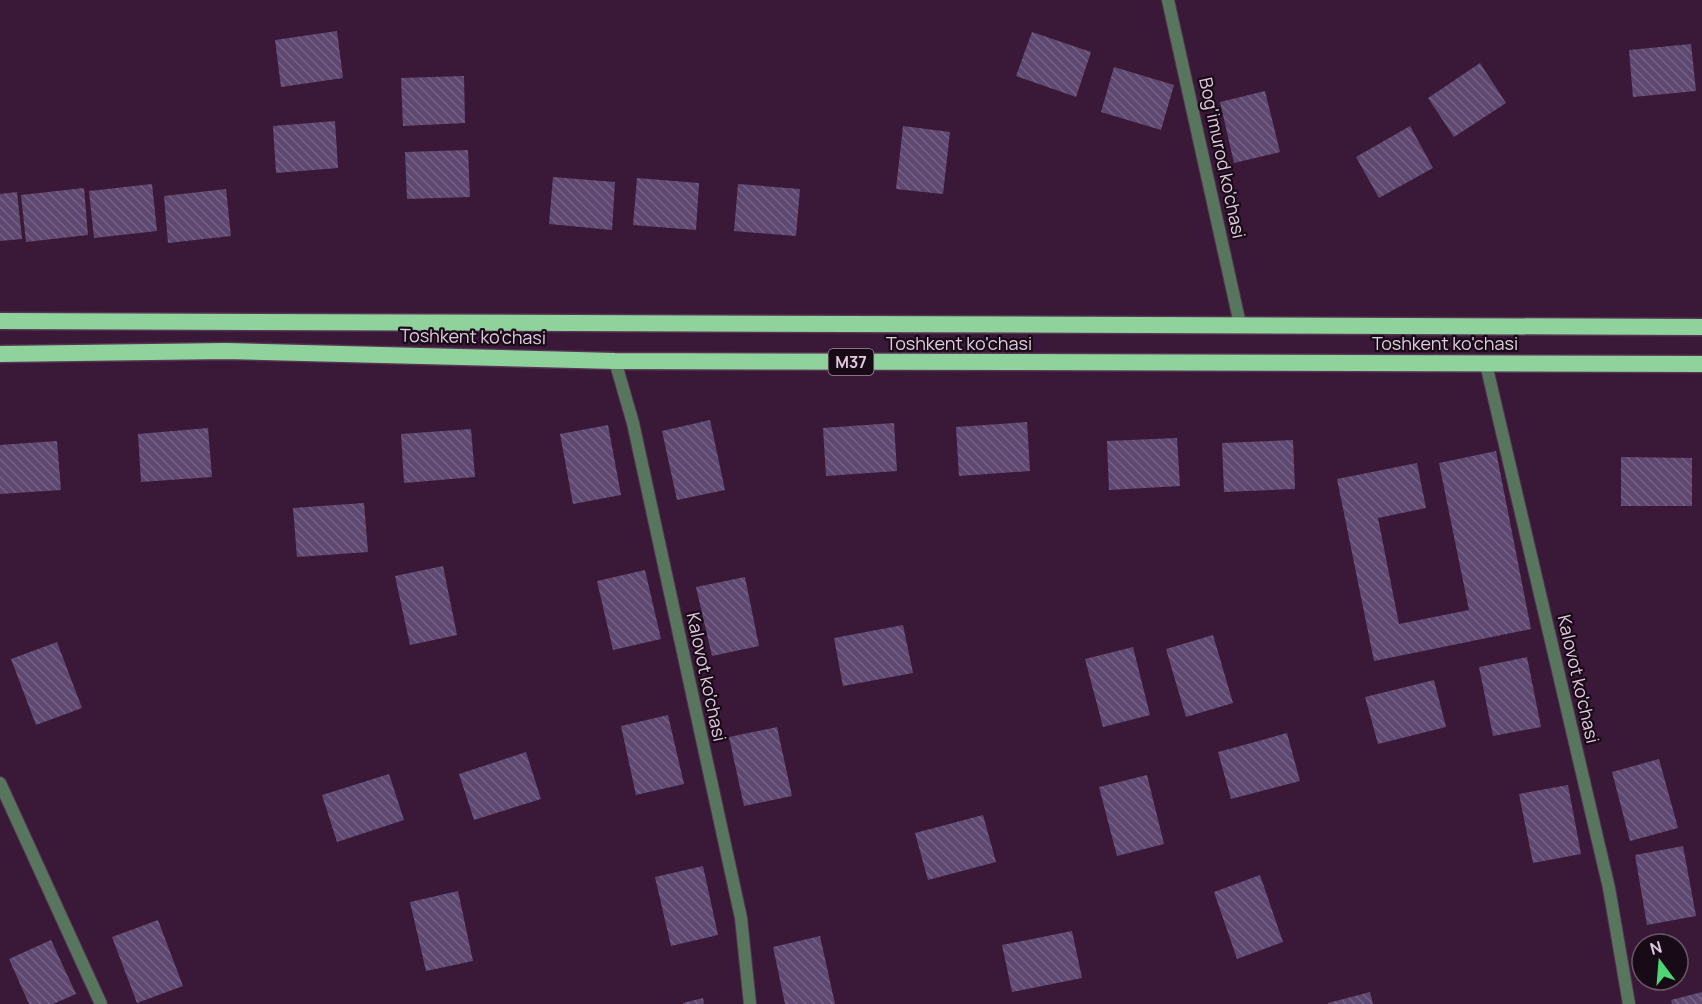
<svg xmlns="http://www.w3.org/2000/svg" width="1702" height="1004" font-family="Manrope,sans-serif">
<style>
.building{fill:url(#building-back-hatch)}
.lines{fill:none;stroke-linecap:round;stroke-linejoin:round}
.minor-casing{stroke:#553553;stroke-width:14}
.trunk-casing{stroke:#553553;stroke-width:19}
.minor{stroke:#58755e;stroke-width:12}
.trunk{stroke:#8fd29c;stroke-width:16}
.labels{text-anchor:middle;stroke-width:4.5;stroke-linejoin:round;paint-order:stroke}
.shield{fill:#190a18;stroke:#a490a3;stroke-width:1.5}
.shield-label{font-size:16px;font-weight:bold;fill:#e0cade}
.street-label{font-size:18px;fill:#e0cade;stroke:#190a18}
</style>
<defs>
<pattern id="building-back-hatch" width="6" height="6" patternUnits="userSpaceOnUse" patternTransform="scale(1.5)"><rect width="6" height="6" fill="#5f4870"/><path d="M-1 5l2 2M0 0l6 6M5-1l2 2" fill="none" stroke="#766184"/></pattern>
</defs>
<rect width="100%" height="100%" fill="#3a1938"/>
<path class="building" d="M337,31L343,78L281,87L275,40Z
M1032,32L1091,52L1076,97L1016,76Z
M1691,44L1696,91L1633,97L1629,50Z
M1480,63L1506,103L1454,137L1428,98Z
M1114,67L1174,85L1161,130L1101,112Z
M464,76L465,123L403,126L401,78Z
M1265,91L1280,152L1234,163L1220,102Z
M335,121L338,168L276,173L273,126Z
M903,126L950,132L943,194L896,189Z
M1410,126L1433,168L1379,198L1356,157Z
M468,150L470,197L407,199L405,152Z
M553,177L615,182L612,230L549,224Z
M637,178L699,183L696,230L633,225Z
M152,184L157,231L94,238L89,191Z
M738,184L800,189L796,236L734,231Z
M84,188L88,235L26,242L21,195Z
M226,189L231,236L168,243L164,196Z
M17,192L22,239L0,241V194Z
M710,420L725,490L677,500L662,431Z
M1027,422L1030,471L959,476L956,427Z
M894,423L897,471L826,476L823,428Z
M608,425L621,495L573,504L560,434Z
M208,428L212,477L141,482L138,434Z
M471,429L475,477L404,483L401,434Z
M1177,438L1180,486L1109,490L1107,441Z
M1293,440L1295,489L1224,492L1222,443Z
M57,441L61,490L0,494V445Z
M1496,451L1531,629L1374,661L1337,479L1417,463L1426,508L1378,518L1399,624L1469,610L1439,463Z
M1621,457L1692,458V506H1621Z
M364,503L368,552L297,557L293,508Z
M443,566L457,635L410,645L395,576Z
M645,570L661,639L613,650L597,581Z
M745,577L759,646L712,656L696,587Z
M903,625L913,673L843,686L834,638Z
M1213,635L1233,703L1186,717L1166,649Z
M57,642L82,708L36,725L11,659Z
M1133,647L1150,715L1103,727L1085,659Z
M1527,657L1541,727L1493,736L1479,667Z
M1434,680L1446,727L1378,744L1365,697Z
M668,715L684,784L636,795L621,726Z
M777,727L792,796L744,806L729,737Z
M1287,733L1300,781L1231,799L1218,752Z
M526,752L541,799L474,820L459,774Z
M1659,759L1678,828L1630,841L1612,772Z
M389,774L404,820L337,842L322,795Z
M1147,775L1164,844L1117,856L1099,787Z
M1568,785L1581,854L1533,863L1519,794Z
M983,815L996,862L928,880L915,833Z
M1683,846L1696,916L1647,925L1635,855Z
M703,866L718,935L671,946L655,877Z
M1260,875L1283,942L1237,959L1214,892Z
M458,891L473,961L426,971L410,902Z
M158,920L183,986L137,1003L112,937Z
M1072,931L1082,978L1012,992L1002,945Z
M820,936L835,1004H785L773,947Z
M51,940L76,994L53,1004H29L9,959Z
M1370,992L1373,1004H1328V1003Z
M1702,992V1004H1672L1671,1000Z
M703,998L704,1004H683V1003Z"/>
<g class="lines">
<defs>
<path id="minor" d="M1168,0L1240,324
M615,361L633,423L741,918L750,1004
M1486,364L1609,888L1629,1004
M0,783L101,1004"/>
<path id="trunk" d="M0,321L1702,327
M0,354L226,351L615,361L1702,364"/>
</defs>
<use href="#minor" class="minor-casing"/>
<use href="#trunk" class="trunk-casing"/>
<use href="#minor" class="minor"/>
<use href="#trunk" class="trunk"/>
</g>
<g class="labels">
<rect class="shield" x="828.5" y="349" width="45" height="26" rx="4.5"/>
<g class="shield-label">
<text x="851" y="368">M37</text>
</g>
<g class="street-label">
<text transform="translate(1222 158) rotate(78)" y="6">Bog'imurod ko'chasi</text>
<text transform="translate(473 337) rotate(1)" y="6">Toshkent ko'chasi</text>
<text x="959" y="350">Toshkent ko'chasi</text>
<text x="1445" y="350">Toshkent ko'chasi</text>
<text transform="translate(706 677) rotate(78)" y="6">Kalovot ko'chasi</text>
<text transform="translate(1578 679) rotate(77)" y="6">Kalovot ko'chasi</text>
</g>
</g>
<g transform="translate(1660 962) rotate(344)"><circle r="28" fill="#190a18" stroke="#695767" stroke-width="1.5"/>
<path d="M0-4.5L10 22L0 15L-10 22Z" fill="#4dd676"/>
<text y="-9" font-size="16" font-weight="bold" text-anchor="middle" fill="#e0cade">N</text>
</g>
</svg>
